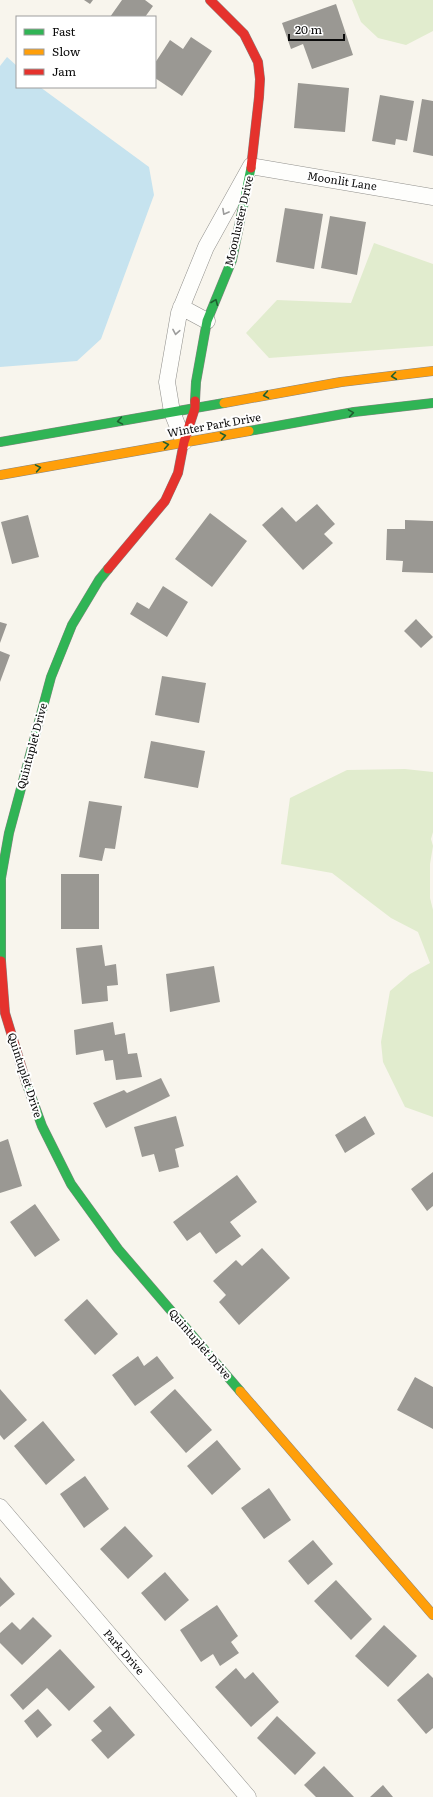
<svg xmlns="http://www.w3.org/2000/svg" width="433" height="1797" font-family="Literata,serif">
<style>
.green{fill:#e1ecce}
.water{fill:#c6e3ef}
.building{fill:#9a9893}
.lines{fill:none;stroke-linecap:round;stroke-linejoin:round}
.street-casing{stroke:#91908c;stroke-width:17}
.fast-casing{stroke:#888683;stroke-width:10}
.slow-casing{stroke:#888683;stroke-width:10}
.jam-casing{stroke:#888683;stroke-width:10}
.street{stroke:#fefefc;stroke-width:16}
.fast{stroke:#30b455;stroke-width:9}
.slow{stroke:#ff9f0a;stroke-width:9}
.jam{stroke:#e5322d;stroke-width:9}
.oneway{stroke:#9c9c9b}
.oneway2{stroke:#1d5f30}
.labels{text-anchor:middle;stroke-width:4;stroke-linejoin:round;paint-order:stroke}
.street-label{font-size:11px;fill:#0a0a0a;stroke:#fff}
</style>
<rect width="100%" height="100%" fill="#f8f5ed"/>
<path class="green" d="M352,0H433V31L406,45L378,38L361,22Z
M374,243L433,264V346L269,358L246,333L277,300L351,303Z
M405,769L433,772V832L431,839L433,846L430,864V898L433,910V1117L405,1107L383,1062L381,1042L390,991L410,974L430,963L418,932L391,918L332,873L281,864L290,798L347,770Z"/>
<path class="water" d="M7,57L17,66V87H40L149,167L154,195L101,339L77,361L0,367V66Z"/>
<path class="building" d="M84,0H93L90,4Z
M122,0H145L153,6L145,17H110Z
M336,4L353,55L312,69L303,44L291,49L282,23Z
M191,37L212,51L182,96L155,78V63L170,40L183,49Z
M298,83L349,88L345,132L294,128Z
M380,95L414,101L407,141L396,139L395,145L372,141Z
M422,99L433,101V156L413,152Z
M285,208L323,214L314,269L276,262Z
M330,216L366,222L357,275L321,268Z
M317,504L335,524L324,534L333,543L303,570L262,525L282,507L296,522Z
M210,513L247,541L212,587L175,559Z
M28,515L39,557L12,564L1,522Z
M405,520L433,521V573L402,572L403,561L386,560L387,529H405Z
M163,586L188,602L167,637L130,614L137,602L149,609Z
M416,619L433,637L421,648L404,631Z
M0,622L7,624L0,643Z
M0,651L10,655L0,682Z
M162,676L206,683L199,723L155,715Z
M151,741L205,751L198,788L144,778Z
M89,801L122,806L115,849L105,848L102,861L79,857Z
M61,874H99V929H61Z
M102,945L105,966L116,964L118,985L107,986L108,1001L82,1004L76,948Z
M214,966L220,1002L170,1012L166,974Z
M113,1022L115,1035L125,1033L128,1054L137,1053L142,1077L116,1080L113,1060L105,1061L103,1050L76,1055L74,1030Z
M161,1078L170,1096L106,1128L93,1103L124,1090L127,1093Z
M176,1116L184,1146L175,1149L179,1167L159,1172L154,1154L142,1157L134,1127Z
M365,1116L375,1134L345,1153L335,1135Z
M8,1139L22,1186L0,1193V1142Z
M433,1172V1206L427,1211L411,1189Z
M237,1175L257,1202L230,1222L241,1236L216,1254L200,1232L187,1241L173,1222Z
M35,1204L60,1240L35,1257L10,1222Z
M262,1248L290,1278L239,1325L219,1302L226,1295L213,1281L236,1260L242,1266Z
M87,1299L118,1334L95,1355L64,1320Z
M138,1356L144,1366L157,1356L174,1378L135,1406L112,1375Z
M415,1377L433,1387V1429L397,1410Z
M0,1389L27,1420L4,1440L0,1435Z
M175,1389L212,1430L186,1453L150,1412Z
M43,1421L75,1460L46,1485L14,1446Z
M217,1440L241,1469L212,1495L187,1466Z
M85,1476L109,1509L84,1528L60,1494Z
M269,1488L291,1520L264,1539L241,1508Z
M125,1526L153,1556L128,1579L100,1549Z
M313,1540L333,1564L308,1585L288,1561Z
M165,1572L189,1600L165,1621L141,1593Z
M0,1577L15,1594L0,1607Z
M336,1580L372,1619L351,1640L314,1601Z
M217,1605L238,1636L231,1642L239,1653L220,1666L213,1654L201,1662L180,1630Z
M33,1617L52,1636L22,1665L0,1643V1633L12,1622L20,1630Z
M384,1625L417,1656L388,1687L355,1656Z
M60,1649L95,1687L69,1711L47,1688L23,1710L10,1695Z
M236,1668L245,1679L253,1672L279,1702L251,1727L215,1687Z
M428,1673L433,1678V1728L426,1734L397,1700Z
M110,1706L135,1735L108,1759L91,1740L102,1731L93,1721Z
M38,1709L52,1725L37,1738L24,1721Z
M277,1716L316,1753L295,1775L257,1738Z
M324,1766L354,1797H316L304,1785Z
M383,1785L393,1797H370Z"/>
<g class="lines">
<defs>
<path id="street" d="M181,307L207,321
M184,442L172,412L167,382L179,313L206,247L251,166L433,197
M0,1507L248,1797"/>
<path id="fast" d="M195,401L196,382L207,321L232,260L251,168
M249,431L354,412L433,403
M0,442L224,403
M1,961V878L9,833L51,677L72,625L99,580L108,569
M26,1082L42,1126L71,1184L118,1249L240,1391"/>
<path id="slow" d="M224,403L341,382L433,371
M0,475L249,431
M240,1391L433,1615"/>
<path id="jam" d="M210,0L244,34L258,62L260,79L259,97L251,168
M108,569L165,501L178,473L184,442L195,408V401
M1,961L5,1013L26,1082"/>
</defs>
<use href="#street" class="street-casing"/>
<use href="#fast" class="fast-casing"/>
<use href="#slow" class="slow-casing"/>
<use href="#jam" class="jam-casing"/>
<use href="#street" class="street"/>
<use href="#fast" class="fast"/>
<use href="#slow" class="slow"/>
<use href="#jam" class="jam"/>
</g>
<defs><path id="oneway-chevron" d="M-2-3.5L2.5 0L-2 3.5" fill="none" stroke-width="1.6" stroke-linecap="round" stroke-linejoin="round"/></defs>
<g class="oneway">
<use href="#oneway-chevron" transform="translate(225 212) rotate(119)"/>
<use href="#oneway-chevron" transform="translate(176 332) rotate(100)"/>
</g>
<g class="oneway2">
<use href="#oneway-chevron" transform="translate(215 302) rotate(-68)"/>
<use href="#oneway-chevron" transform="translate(394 376) rotate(173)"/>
<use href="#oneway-chevron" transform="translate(266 395) rotate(170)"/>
<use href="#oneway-chevron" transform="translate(351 413) rotate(-9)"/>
<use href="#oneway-chevron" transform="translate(120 421) rotate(170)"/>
<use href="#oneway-chevron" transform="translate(223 436) rotate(-10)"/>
<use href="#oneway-chevron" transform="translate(166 445) rotate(-10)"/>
<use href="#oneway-chevron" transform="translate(38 468) rotate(-10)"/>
</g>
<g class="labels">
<g class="street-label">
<text transform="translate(342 181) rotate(9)" y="4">Moonlit Lane</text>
<text transform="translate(239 221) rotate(-77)" y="4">Moonluster Drive</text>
<text transform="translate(214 425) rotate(-10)" y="4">Winter Park Drive</text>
<text transform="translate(32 746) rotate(-75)" y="4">Quintuplet Drive</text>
<text transform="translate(25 1075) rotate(72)" y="4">Quintuplet Drive</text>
<text transform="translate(200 1344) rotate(49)" y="4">Quintuplet Drive</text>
<text transform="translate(124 1652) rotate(49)" y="4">Park Drive</text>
</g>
</g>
<rect x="16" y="16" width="140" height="72" fill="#ffffff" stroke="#9d9d9d"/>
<rect x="24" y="29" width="20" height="6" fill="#30b455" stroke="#9d9d9d"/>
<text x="52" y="36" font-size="12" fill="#0a0a0a">Fast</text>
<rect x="24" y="49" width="20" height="6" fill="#ff9f0a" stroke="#9d9d9d"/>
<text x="52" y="56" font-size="12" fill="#0a0a0a">Slow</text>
<rect x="24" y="69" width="20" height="6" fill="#e5322d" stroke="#9d9d9d"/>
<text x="52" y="76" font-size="12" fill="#0a0a0a">Jam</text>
<path d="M289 34v6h55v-6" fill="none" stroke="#0a0a0a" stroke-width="2"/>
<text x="295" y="34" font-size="12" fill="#0a0a0a" stroke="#ffffff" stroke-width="3" paint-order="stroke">20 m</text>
</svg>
